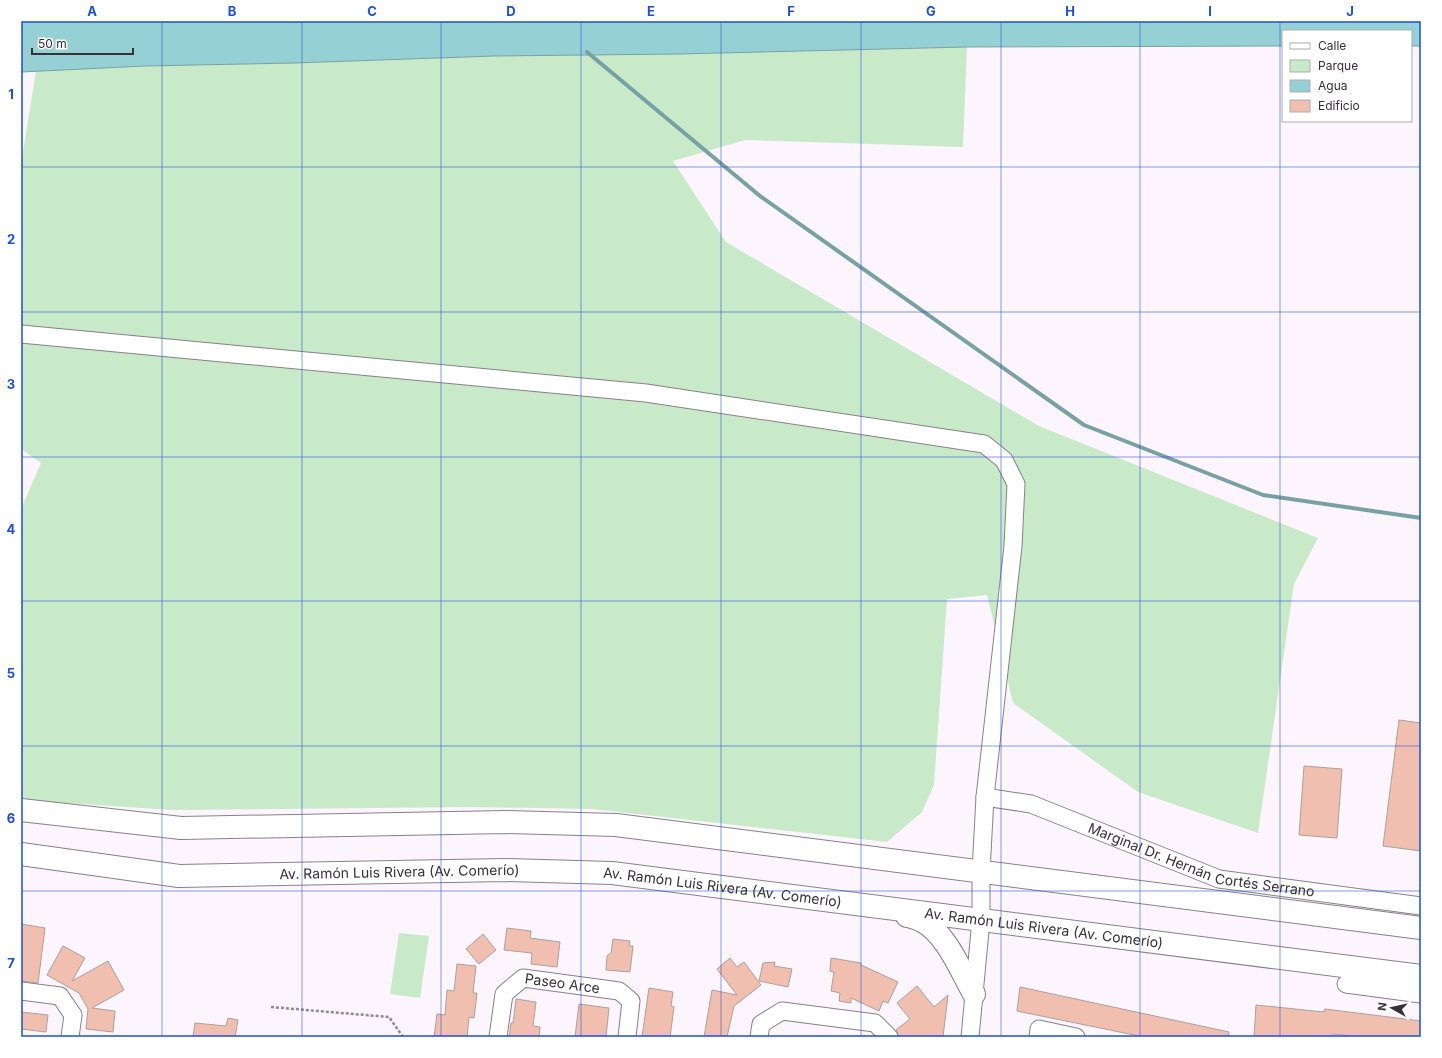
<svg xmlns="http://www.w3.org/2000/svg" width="1442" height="1058" font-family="Inter,sans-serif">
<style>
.green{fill:#c8eac8}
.water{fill:#95d1d4;stroke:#78a1a5}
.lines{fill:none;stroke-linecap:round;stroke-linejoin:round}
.stream{stroke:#78a1a5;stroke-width:4}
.building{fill:#f1bfaf;stroke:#ae9f9a}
.minor-casing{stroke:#88808a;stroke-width:19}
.major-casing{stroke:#88808a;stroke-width:24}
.path{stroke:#8f8a90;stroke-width:2.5;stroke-dasharray:3 2;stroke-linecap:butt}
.minor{stroke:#fff;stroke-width:17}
.major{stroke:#fff;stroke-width:22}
.grid{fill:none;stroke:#1d4ed8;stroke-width:1;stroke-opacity:0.55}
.labels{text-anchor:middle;stroke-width:3.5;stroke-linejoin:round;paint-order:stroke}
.street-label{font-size:14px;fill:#353136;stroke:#fff}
.neatline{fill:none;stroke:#1d4ed8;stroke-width:1.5}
.grid-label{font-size:13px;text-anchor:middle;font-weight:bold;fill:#1d4ed8}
</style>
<rect width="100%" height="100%" fill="#fcf5fe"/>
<path class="green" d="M967,47L963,147L745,140L673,161L726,242L1039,426L1318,538L1294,584L1258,833L1138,792L1013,703L987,595L947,599L934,785L922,812L887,842L592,809L471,807L172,810L21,800V509L41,463L21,449V164L36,71L145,66L294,63L494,56L678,54Z
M399,933L429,936L420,998L390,994Z"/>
<path class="water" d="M21,21H1421V46H1411V31H1283V46L967,47L678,54L494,56L294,63L145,66L21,72Z"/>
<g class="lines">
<path class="stream" d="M587,52L760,196L1084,425L1263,495L1421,518"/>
</g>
<path class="building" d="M1399,720L1421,723V851L1383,846Z
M1304,766L1342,769L1337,838L1299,835Z
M21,924L45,928L38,983L21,981Z
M507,928L531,931L530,938L560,942L557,967L531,964L532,953L504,950Z
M483,934L496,950L479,964L466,949Z
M613,939L630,941L629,946H633L630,972L606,970L607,956L611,953Z
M63,946L85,958L72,981L108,961L124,990L92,1008L115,1011L113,1032L86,1029L88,1009L79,993L47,975Z
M730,958L737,967L744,962L761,985L734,1006L727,1037H704L712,990L737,995L717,969Z
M831,958L861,963V965L898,982L888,1003L883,1001L879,1011L851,998V1003L839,1001L840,993L831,991L834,972L830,971Z
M775,962L774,966L792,969L788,987L759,981L763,963Z
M457,964L476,966L473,993H477L474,1018L469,1017L467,1037H434L437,1014L445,1015L447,990L454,991Z
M917,986L934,1007L948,995L943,1037H899L896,1030L910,1019L897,1003Z
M1020,987L1229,1032V1037H1144L1017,1011Z
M649,988L673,992L671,1006L674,1007L670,1037H642Z
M516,999L536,1002L533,1026L540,1027L539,1037H509L511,1023H513Z
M579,1004L609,1008L606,1037H575Z
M1256,1005L1324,1012L1325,1009L1421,1021V1037H1360L1333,1034V1037H1254Z
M21,1012L48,1015L46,1032L21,1029Z
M228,1018L238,1020L235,1037H193L195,1023L226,1026Z"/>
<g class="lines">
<defs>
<g id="minor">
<path d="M21,334L646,393L984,444L1004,460L1016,484L1013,546L985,797L981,872V920L970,1037"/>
<path id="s1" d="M985,797L1031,804L1219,879L1421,906"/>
<path d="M1346,984L1421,994"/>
<path d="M21,991L60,996L73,1015L70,1037"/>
<path id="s2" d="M498,1037L504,994L523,978L619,991L631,1001L627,1037"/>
<path d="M759,1037L761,1024L782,1011L875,1023L889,1037"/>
<path d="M1038,1037L1039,1029L1076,1037"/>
</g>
<g id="major">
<path d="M21,810L181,828L505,822L616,825L1421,928"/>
<path id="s3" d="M21,854L179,876L505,870L612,873L1421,976"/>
<path d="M907,916C912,917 917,918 922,921C946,933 961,971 974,994"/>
</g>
</defs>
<use href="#minor" class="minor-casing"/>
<use href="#major" class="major-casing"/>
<path class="path" d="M271,1007L389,1017L403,1037"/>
<use href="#minor" class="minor"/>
<use href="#major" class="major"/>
</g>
<path class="grid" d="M162,21V1037M302,21V1037M441,21V1037M581,21V1037M721,21V1037M861,21V1037M1001,21V1037M1140,21V1037M1280,21V1037M21,167H1421M21,312H1421M21,457H1421M21,601H1421M21,746H1421M21,891H1421"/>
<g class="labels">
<g class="street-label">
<text dy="5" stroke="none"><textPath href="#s1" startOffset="227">Marginal Dr. Hernán Cortés Serrano</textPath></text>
<text dy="5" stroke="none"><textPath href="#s3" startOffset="380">Av. Ramón Luis Rivera (Av. Comerío)</textPath></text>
<text dy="5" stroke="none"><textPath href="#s3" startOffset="704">Av. Ramón Luis Rivera (Av. Comerío)</textPath></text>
<text dy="5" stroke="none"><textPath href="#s3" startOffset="1028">Av. Ramón Luis Rivera (Av. Comerío)</textPath></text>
<text dy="5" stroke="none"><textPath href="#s2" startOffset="108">Paseo Arce</textPath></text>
</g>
</g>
<rect width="1442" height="1058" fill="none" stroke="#ffffff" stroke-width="44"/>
<rect x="1282" y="30" width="130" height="92" fill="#ffffff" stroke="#aeadaf"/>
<rect x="1290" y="43" width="20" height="6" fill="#ffffff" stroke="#aeadaf"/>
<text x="1318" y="50" font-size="12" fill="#353136">Calle</text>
<rect x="1290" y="60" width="20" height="12" fill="#c8eac8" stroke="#aeadaf"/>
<text x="1318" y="70" font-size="12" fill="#353136">Parque</text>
<rect x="1290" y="80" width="20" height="12" fill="#95d1d4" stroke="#aeadaf"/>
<text x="1318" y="90" font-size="12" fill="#353136">Agua</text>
<rect x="1290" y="100" width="20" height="12" fill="#f1bfaf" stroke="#aeadaf"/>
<text x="1318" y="110" font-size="12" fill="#353136">Edificio</text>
<g transform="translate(1392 1008) rotate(278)" stroke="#ffffff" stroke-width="3" paint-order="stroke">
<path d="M0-3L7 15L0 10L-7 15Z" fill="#353136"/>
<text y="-6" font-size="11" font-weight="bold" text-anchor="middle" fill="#353136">N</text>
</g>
<path d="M32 48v6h101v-6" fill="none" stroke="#353136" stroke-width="2"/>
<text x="38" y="48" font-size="12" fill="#353136" stroke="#ffffff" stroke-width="3" paint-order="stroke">50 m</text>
<rect x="22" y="22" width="1398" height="1014" class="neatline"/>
<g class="grid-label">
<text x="92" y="16">A</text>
<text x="232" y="16">B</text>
<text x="372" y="16">C</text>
<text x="511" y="16">D</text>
<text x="651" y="16">E</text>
<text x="791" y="16">F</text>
<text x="931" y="16">G</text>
<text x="1070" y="16">H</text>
<text x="1210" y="16">I</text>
<text x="1350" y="16">J</text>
<text x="11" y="99">1</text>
<text x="11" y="244">2</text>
<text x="11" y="389">3</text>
<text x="11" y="534">4</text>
<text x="11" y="678">5</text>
<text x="11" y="823">6</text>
<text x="11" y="968">7</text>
</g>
</svg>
